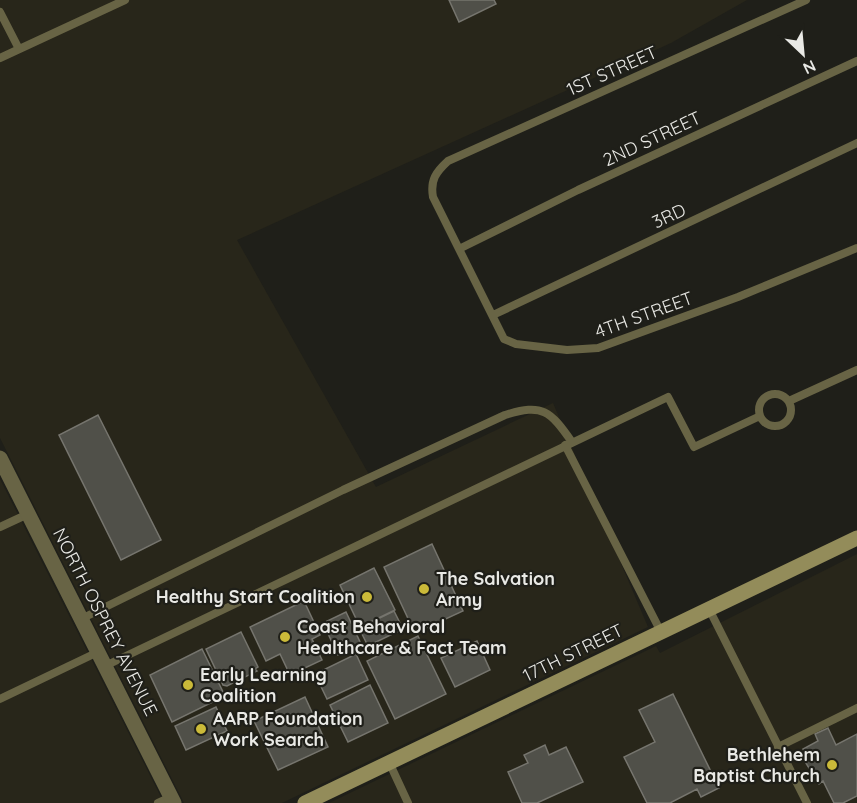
<svg xmlns="http://www.w3.org/2000/svg" width="857" height="803" font-family="Quicksand,sans-serif">
<style>
.built{fill:#28261a}
.building{fill:#505049;stroke:#76756e;stroke-width:1.5}
.lines{fill:none;stroke-linecap:round;stroke-linejoin:round}
.lane{stroke:#686445;stroke-width:8}
.street{stroke:#686445;stroke-width:15}
.secondary{stroke:#938c5a;stroke-width:15}
.poi-dot{fill:#cbba39;stroke:#1f1f19;stroke-width:2}
.labels{text-anchor:middle;stroke-width:4.5;stroke-linejoin:round;paint-order:stroke}
.street-label{font-size:18px;fill:#e9e9e5;stroke:#1f1f19}
.poi-label{font-size:18px;font-weight:bold;fill:#e9e9e5;stroke:#1f1f19;text-anchor:start}
</style>
<rect width="100%" height="100%" fill="#1f1f19"/>
<path class="built" d="M0,0H747L671,43L237,240L376,487L553,403L648,627L282,803H184L0,438Z
M0,479L164,803H0Z
M857,554V803H329L656,646L660,653Z"/>
<path class="building" d="M449,0H494L496,4L459,22Z
M98,415L161,540L121,560L59,435Z
M432,544L463,611L424,629L421,623L412,627L384,567Z
M374,568L395,610L360,627L340,585Z
M304,601L320,635L312,639L322,660L290,675L280,654L266,661L250,627Z
M394,611L403,629L368,646L359,628Z
M346,612L361,644L338,655L323,623Z
M241,632L258,667L255,669L257,671L227,686L223,685L206,649Z
M418,636L446,694L395,719L367,661Z
M477,641L490,670L455,687L441,658Z
M202,649L225,696L172,722L150,675Z
M356,654L368,680L327,699L315,674Z
M370,685L388,723L348,742L330,705Z
M673,694L719,788L701,797L697,789L670,803H647L624,757L655,742L639,710Z
M305,697L328,747L278,770L254,721Z
M216,707L227,731L186,750L175,726Z
M828,728L836,745L857,734V796L843,803H834L823,781L819,784L804,760L807,758L803,749L818,741L815,734Z
M545,745L549,755L566,747L583,782L537,803H522L508,772L528,763L524,755Z"/>
<g class="lines">
<path class="lane" d="M806,0L448,161C436,172 430,180 433,197L504,339L516,344L567,350L598,348L738,297L857,248
M0,12L19,49
M0,58L125,0
M461,248L578,190L857,61
M493,315L857,143
M759 410a16 16 0 1 1 32 0a16 16 0 1 1-32 0Z
M789,401L857,370
M565,445L661,632
M0,527L28,514
M709,609L807,803
M81,619L343,490L505,415C543,403 550,411 572,442
M105,666L668,397L694,447L760,416
M0,699L98,652
M778,747L857,708
M389,762L408,803
M158,803L171,797"/>
<path class="street" d="M0,458L174,803"/>
<path class="secondary" d="M305,803L857,538"/>
</g>
<g class="poi-dot">
<circle cx="424" cy="589" r="6"/>
<circle cx="367" cy="597" r="6"/>
<circle cx="285" cy="637" r="6"/>
<circle cx="188" cy="685" r="6"/>
<circle cx="201" cy="729" r="6"/>
<circle cx="832" cy="765" r="6"/>
</g>
<g class="labels">
<g class="street-label">
<text transform="translate(612 71) rotate(-24)" y="6">1ST STREET</text>
<text transform="translate(652 139) rotate(-25)" y="6">2ND STREET</text>
<text transform="translate(669 216) rotate(-25)" y="6">3RD</text>
<text transform="translate(644 315) rotate(-20)" y="6">4TH STREET</text>
<text transform="translate(105 622) rotate(63)" y="6">NORTH OSPREY AVENUE</text>
<text transform="translate(573 653) rotate(-26)" y="6">17TH STREET</text>
</g>
<g class="poi-label">
<text x="436" y="585">The Salvation<tspan x="436" dy="21">Army</tspan></text>
<text x="355" y="603" text-anchor="end">Healthy Start Coalition</text>
<text x="297" y="633">Coast Behavioral<tspan x="297" dy="21">Healthcare &amp; Fact Team</tspan></text>
<text x="200" y="681">Early Learning<tspan x="200" dy="21">Coalition</tspan></text>
<text x="213" y="725">AARP Foundation<tspan x="213" dy="21">Work Search</tspan></text>
<text x="820" y="761" text-anchor="end">Bethlehem<tspan x="820" dy="21">Baptist Church</tspan></text>
</g>
</g>
<g transform="translate(803 54) rotate(154)" stroke="#1f1f19" stroke-width="4.5" paint-order="stroke">
<path d="M0-4.5L10 22L0 15L-10 22Z" fill="#e9e9e5"/>
<text y="-9" font-size="16" font-weight="bold" text-anchor="middle" fill="#e9e9e5">N</text>
</g>
</svg>
